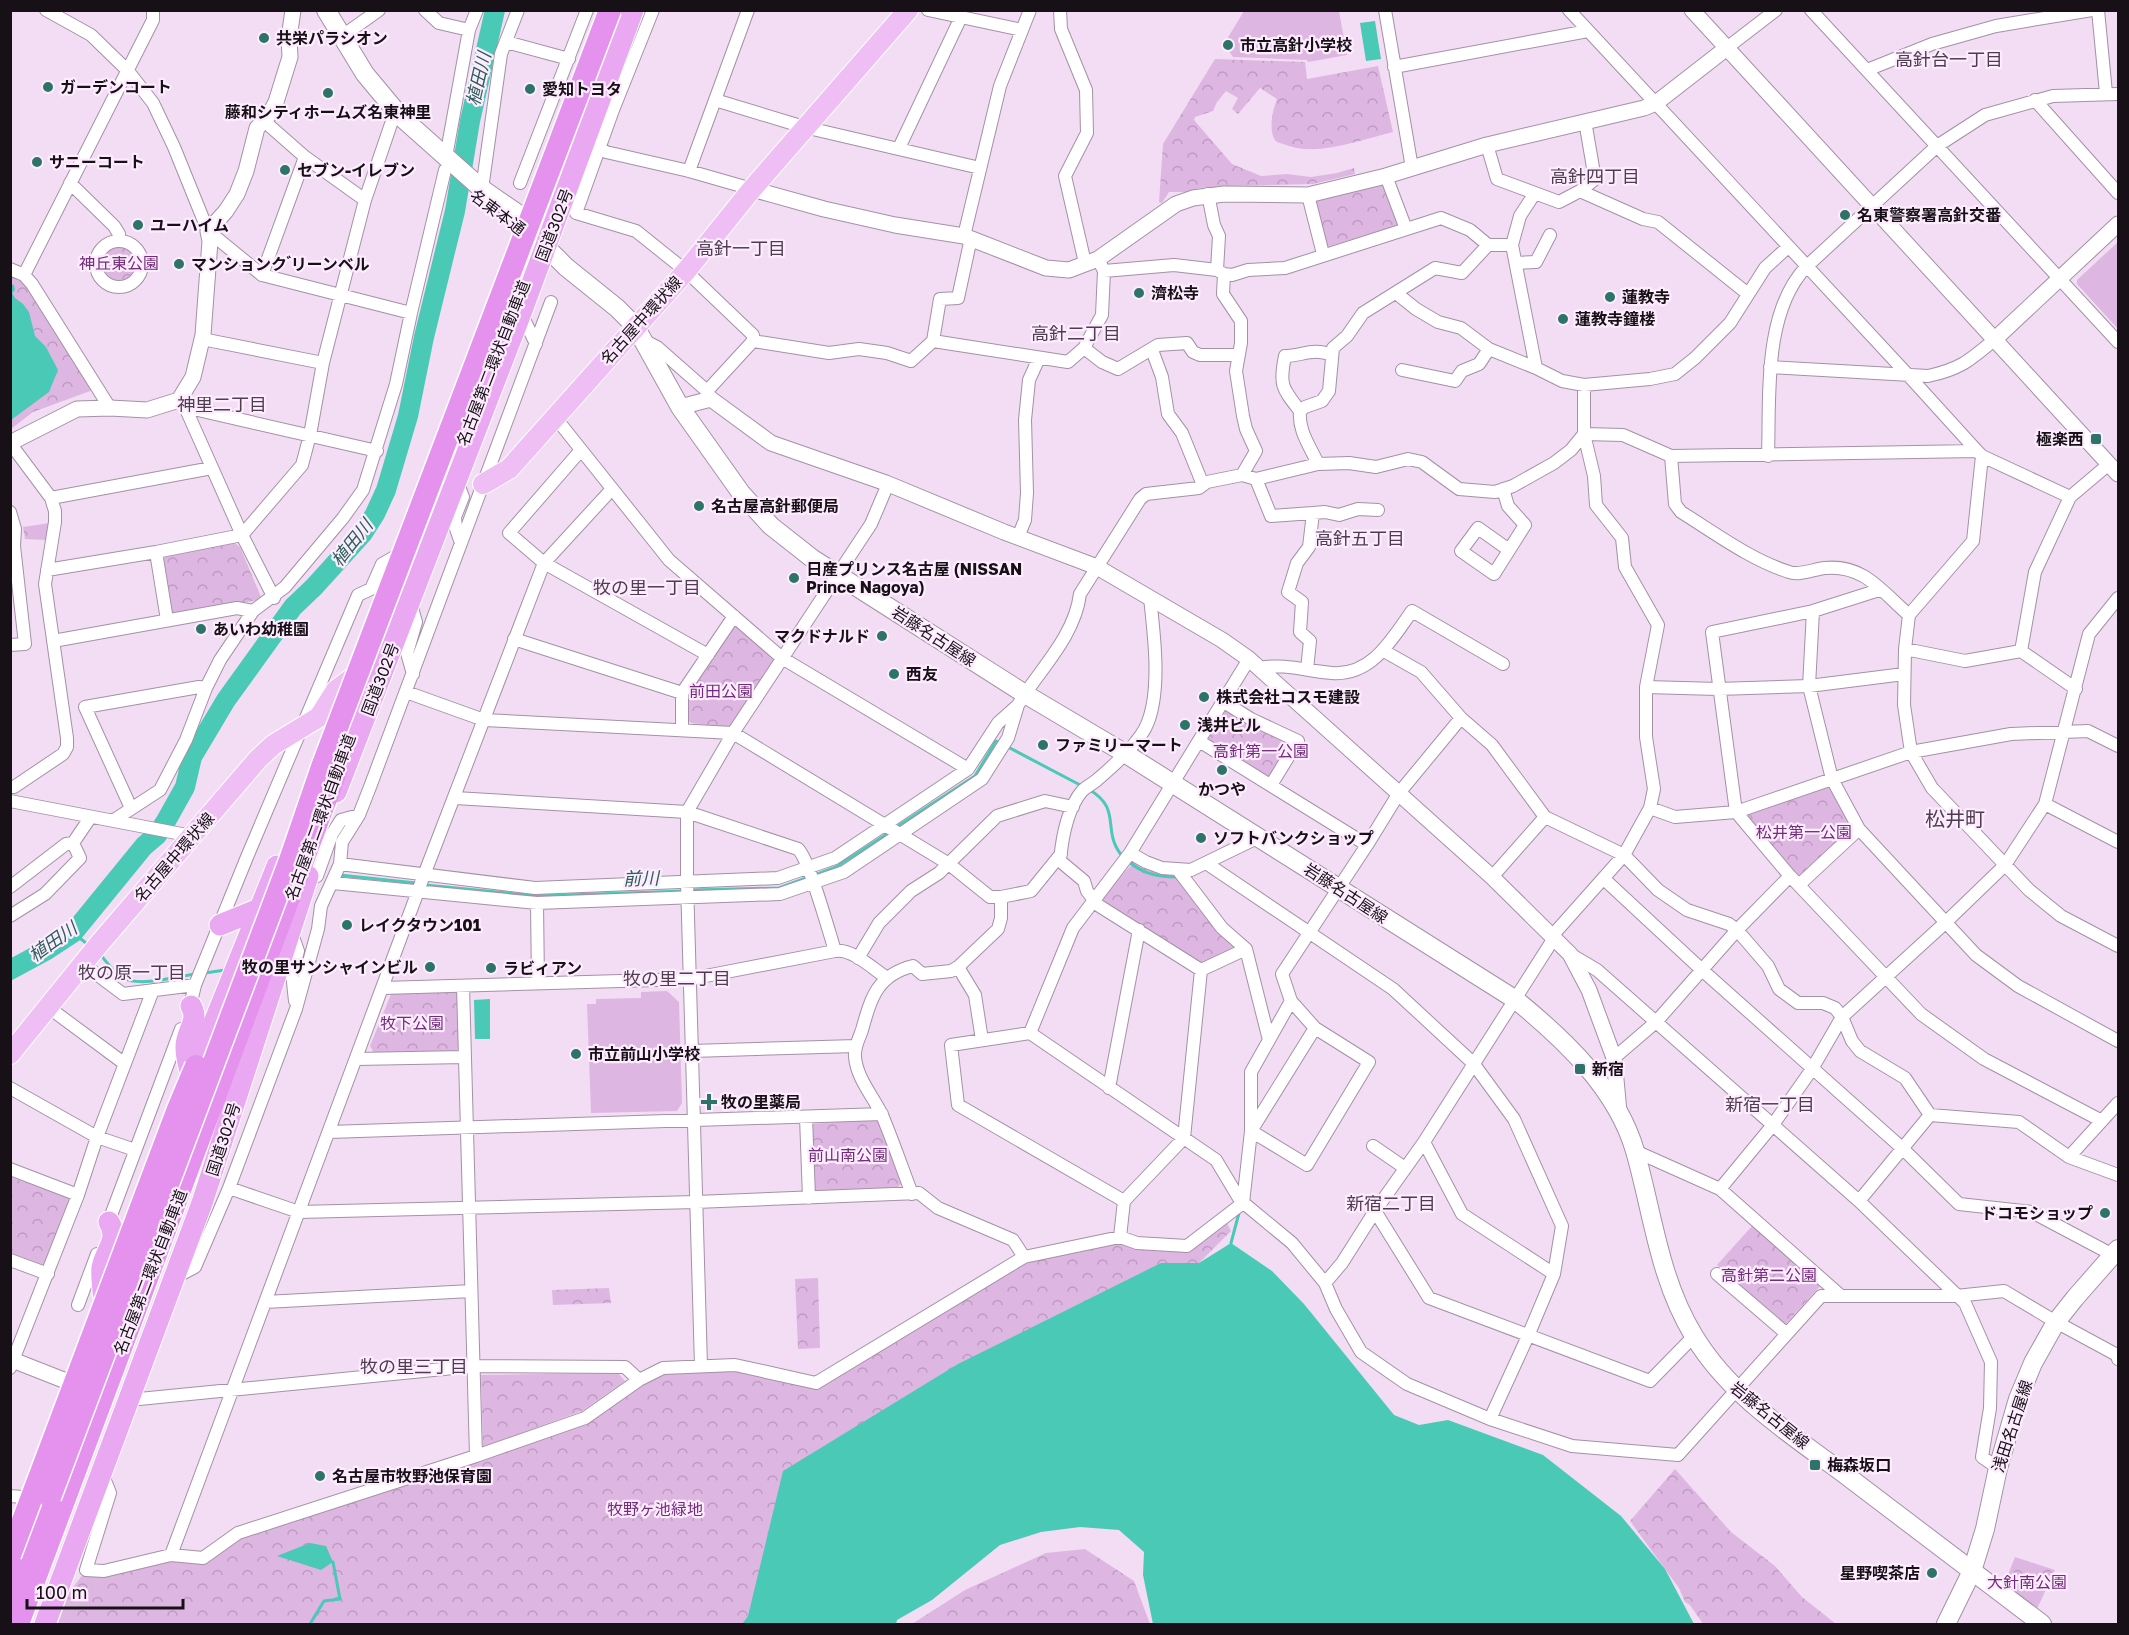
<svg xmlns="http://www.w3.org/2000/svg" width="2129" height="1635" font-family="'Golos Text','Noto Sans JP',sans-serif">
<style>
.forest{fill:url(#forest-crowns)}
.garden{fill:#deb6e2}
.water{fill:#4ac9b6}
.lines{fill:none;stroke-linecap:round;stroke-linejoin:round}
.stream{stroke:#4ac9b6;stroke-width:3}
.river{stroke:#4ac9b6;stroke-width:20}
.minor-casing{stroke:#a491a6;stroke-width:14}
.tertiary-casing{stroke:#a491a6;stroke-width:17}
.secondary-casing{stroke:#a491a6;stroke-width:20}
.primary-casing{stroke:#fff;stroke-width:22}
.trunk-casing{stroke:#fff;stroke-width:23}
.motorway-casing{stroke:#fff;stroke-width:25}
.minor{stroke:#fff;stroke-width:12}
.tertiary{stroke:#fff;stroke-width:15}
.secondary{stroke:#fff;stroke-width:18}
.primary{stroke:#efbef5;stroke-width:20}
.trunk{stroke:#eaa8f2;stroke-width:21}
.motorway{stroke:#e492ee;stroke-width:22}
.motorway-bridge-casing{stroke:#fff;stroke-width:25;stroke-linecap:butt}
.motorway-bridge{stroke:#e492ee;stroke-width:22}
.poi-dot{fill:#2d7368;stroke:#fdecfe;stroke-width:2}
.labels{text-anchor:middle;stroke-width:4.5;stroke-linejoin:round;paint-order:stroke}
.poi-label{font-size:16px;font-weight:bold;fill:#171017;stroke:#fdecfe;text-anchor:start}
.street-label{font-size:16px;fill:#171017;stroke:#fdecfe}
.park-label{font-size:16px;fill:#732b7b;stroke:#fdecfe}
.neighbourhood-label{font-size:18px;fill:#4e3d4f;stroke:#fdecfe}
.water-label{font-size:18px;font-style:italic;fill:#2b5f57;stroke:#fdecfe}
.quarter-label{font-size:20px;fill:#4e3d4f;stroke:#fdecfe}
</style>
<defs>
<pattern id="forest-crowns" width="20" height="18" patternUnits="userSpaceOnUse" patternTransform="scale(1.5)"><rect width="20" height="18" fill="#deb6e2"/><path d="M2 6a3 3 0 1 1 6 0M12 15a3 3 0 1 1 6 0" fill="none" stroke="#be9bc1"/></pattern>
</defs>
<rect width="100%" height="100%" fill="#f2ddf4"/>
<path class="forest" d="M1215,59L1305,62L1307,79L1378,66L1393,132C1359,140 1316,158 1283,144C1280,143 1276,142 1275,140C1268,130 1273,109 1277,99L1260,88L1238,114L1232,109L1238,98L1226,91L1217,102L1213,111L1195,117L1194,120L1232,164L1261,176L1287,174L1311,177L1337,173L1354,168L1355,174L1313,184L1228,186L1199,188L1189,192H1169L1162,203L1159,202L1163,144Z
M1384,182L1399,225L1327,247L1314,199Z
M101 263a18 18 0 1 1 36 0a18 18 0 1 1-36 0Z
M10,272L26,281L93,390L33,412L11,429Z
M50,523L47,540L25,539L23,527Z
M235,543L240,547L261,597L259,600L177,615L168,608L160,560L164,554Z
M734,620L776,659L731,728L691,723L686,718V692Z
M1229,709L1290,741L1291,745L1268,779L1207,743V738L1224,710Z
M1830,784L1857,831L1800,884L1741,813Z
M1134,862L1146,869L1180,879L1240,947L1202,966L1100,899Z
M459,991L460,1046L456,1051L374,1053L370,1046L391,994Z
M879,1119L903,1182L897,1188L813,1191L812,1124Z
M10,1177L71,1198L44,1267L11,1254Z
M1227,1223L1231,1231L1199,1263H1161L748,1616L742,1624H58L69,1593L86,1570L171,1555L203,1558L238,1533L585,1418L663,1368L735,1365L816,1383L1024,1257L1120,1237L1186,1246Z
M1752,1226L1820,1286L1785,1325L1717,1265Z
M818,1278L820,1348L798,1349L795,1279Z
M609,1288L611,1303L553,1305L552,1290Z
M618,1373L625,1381L582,1411L483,1447L481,1375Z
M1675,1469L1731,1532L1775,1566L1802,1597L1836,1624H1703L1690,1605L1685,1602L1679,1588L1665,1569L1630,1521Z
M1085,1549L1134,1581L1150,1624H912L965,1590L1046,1553Z
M2015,1557L2055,1570L2036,1611L2002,1590Z"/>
<path class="garden" d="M1244,11H1339L1347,55L1308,62L1307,60L1233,57L1224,44Z
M2118,242V329L2077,284V280Z
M667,991L679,1002L682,1103L677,1111L591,1113L587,1004H596V999L641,998V992Z"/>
<path class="water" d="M1375,21L1381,59L1366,61L1360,23Z
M11,284L14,285L15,290L12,293L15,298L23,304L29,312L35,336L46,347L58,370L49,392L11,420Z
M490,999V1039H475L474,1000Z
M1231,1243L1272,1271L1304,1304L1394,1415L1419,1425L1448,1420L1543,1455L1621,1516L1665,1569L1694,1624H1153L1143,1575L1144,1552L1119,1530L1080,1527L1041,1532L1000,1545L932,1600L897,1620L896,1624H742L748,1616L783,1471L958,1364L1161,1263H1199Z
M310,1543L326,1546L333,1562L321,1570L277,1556Z"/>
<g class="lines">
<path class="stream" d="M1006,746L1082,786
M1088,789C1124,809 1100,831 1123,857
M895,828L975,776L996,741L1000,743
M1128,861C1143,874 1158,877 1177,877
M339,875L416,883
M815,875L836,867L890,832
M425,885L537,896L685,891
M692,890L779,888L809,877
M73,933L90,946
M99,953C106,961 114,973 123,978C140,987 176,977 195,974
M205,973L225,970
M1231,1243L1239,1213
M310,1624L324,1601L340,1599L333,1562"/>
<path class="river" d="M10,970L47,950L73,933L144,846L157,835L166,821L185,787L192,757L226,700L293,607L314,587L363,533L375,514L386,490L408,416L424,337L455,211L470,121L495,10"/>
<defs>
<path id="minor" d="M46,10L91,35L128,71L153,103L174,147L208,231L262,275L411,313
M425,10L439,23L469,30
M653,10L613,110L576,213L636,231L686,271L753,335V341L707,391
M928,10L1022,30
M1060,10L1061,29L1086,90L1087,133L1065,176L1085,263
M1385,10L1412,168
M1569,10L1908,375L1977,451L1982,456L2070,497
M1811,10L2118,342
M2098,10L2106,93
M341,37L379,10
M506,42L569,59
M1728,47L1776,10
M1394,67L1588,31
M1867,70L1932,44L1996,26L2092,10
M715,100L804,127L980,168
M2035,100L2118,193
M264,121L305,157L365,200
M595,144L606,152L689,171L752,189
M1487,145L1497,179L1559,202L1580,191L1595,179L1585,121
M899,148L961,17
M446,157L469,30L477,10
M689,171L748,10
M1386,176L1406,229
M70,183L114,226L119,234V240
M520,183L587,10
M482,189L501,54L518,10
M1580,191L1643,219L1658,222L1748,294
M1535,193L1520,216L1512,245L1536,368L1562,381L1584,385L1650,379L1675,374L1695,358L1730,323L1765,268L1788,247
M1208,194L1214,225L1219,236L1217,270
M1308,195L1323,254
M964,236L1000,86L1030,10
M96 264a23 23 0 1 1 46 0a23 23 0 1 1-46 0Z
M1516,263L1536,262L1550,235
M10,269L24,275L32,284L110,408
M1104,271L1174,265L1217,270L1224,274L1232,275L1248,270L1285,268L1441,218L1470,230L1488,245
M1224,274L1223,294L1241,321V343L1236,371L1243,416L1246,429L1256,451L1242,475
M24,275L153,20V10
M262,275L305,157
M1396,293L1416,309L1438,322L1461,328L1489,349L1536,368
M521,313L536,344
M202,339L323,363
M643,340L657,347L707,391L711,398
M753,341L829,353L859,349L887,353L911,361L933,341L940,299L958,298L971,238
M933,341L1068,362L1084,348L1102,315L1104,271L1101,265
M1084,348L1102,362L1118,369L1158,345L1187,343L1193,352L1200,355H1238
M1152,350L1162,377L1168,414L1182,433L1203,485
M1770,367L1928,376C1960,369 1969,361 1994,340
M1402,370L1455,381L1462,371L1479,364L1489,349
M181,398L242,535L274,598
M185,407L377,451
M1300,411C1282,388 1279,385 1285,356C1302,356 1313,347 1332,355
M555,417L669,560L782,658L968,769
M10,443L51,498L55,511V522L45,584L67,738V747L63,754L14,787H10
M581,450L509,533L544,563L708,655
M1671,456L1675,504L1681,512C1715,533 1751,560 1789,572C1799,576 1814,569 1825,568C1864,564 1882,592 1909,615
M1768,456C1770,396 1763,313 1806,267L1937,146L1985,115L2053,96L2118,94
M1982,456L1973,541L1909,615L1905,649L1904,705L1911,752L1932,788L2029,890L2061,916L2118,946
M1318,464C1310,446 1298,431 1300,411L1305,407L1322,401L1329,391L1333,348L1347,336L1363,313L1435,268L1462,273L1488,245H1512
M1256,479L1271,516L1313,513
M457,481L463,497L455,517L456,529L461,543
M1503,489L1508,506L1525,525L1494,574L1461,551L1478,528L1509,550
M51,498L212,468
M10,512L15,529L14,546L25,644L10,645
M1018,537L1025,520L1027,493L1025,420L1029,380L1039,358
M156,552L167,620
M47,570L156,552L242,535L302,465L310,435L323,363L365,200L391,124
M1879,590L1813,611L1712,632L1736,812L1790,876L1921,1014L1984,1059L2102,1121
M410,601L416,622L407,653L413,674
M1813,611L1809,686L1832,779L1859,829L1976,955L2018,986L2118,1041
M514,639L682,693
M53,641L237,608L253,611
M1905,649L1965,661L2021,651L2076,689
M1384,651L1421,672L1461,718L1492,745L1545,817L1624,855L1658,890L1687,910L1729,924L1737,930L1768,966L1779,989L1798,1003H1823L1835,1008L1842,1017L1852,1041L1860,1051L1905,1078L1930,1115
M2021,651L2035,572L2070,497L2109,464
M1259,668C1286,663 1306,671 1332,673C1372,676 1392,639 1412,611L1503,664
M1307,669L1310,641L1300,632L1302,602L1288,592L1297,563L1309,547L1313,513L1325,512L1339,515L1358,509L1378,510
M1646,687L1718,689L1809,686L1904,674
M406,692L484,720L733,733L949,864L990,897H1001L1031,891L1061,854
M1224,702L1251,719L1298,741L1271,785
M682,729V693L734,616
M1199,741L1367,845
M455,798L687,812L798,849C809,859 829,932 835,951C852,948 873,969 887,978
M10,801L192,836
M2045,804L2118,842
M131,808L85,707L199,687L206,688
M1650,808L1675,817L1736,812L1911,752L2011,734L2088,731L2118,746
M114,820L160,790L186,740L206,688L220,660L253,611L285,587L343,518L363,490L396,384L411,313L445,170
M1130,853L1146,862L1162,868L1191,870L1259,837
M1206,863L1393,989L1473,1063L1514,1119L1562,1226L1554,1274L1528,1336L1490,1419
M340,864L535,888L778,878L835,858L968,769L998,723L1017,706
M1178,870L1222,928L1246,949L1269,1040
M1492,877L1545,817
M1604,879L1702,970L1902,1148L1959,1204L2032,1212L2113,1255
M306,881L317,876L332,834L341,820L359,815
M333,883L537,903L780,894L844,872L982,779L1008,738L1018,705L1025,694C1046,663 1075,633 1080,594L1140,499L1146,494L1199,488L1207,482L1242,475L1256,479L1318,464L1349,463L1376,467L1408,459L1422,462L1459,489L1495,492L1513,486L1554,463L1571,450L1584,434V385
M1800,884L1859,829
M10,887L66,844L73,843
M1094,900L1087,891L1084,881L1060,861C1062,838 1067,809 1082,791C1086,787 1092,784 1097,780C1113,766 1141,742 1148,722C1161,688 1154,634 1150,598
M1093,902L1201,970L1184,1138L1124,1201L1120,1237
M537,903L538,983
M10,916L45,894L80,858L73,843L90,818
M291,931L298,951L292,973L295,1001
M1552,936L1624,855L1650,808L1654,789L1646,737V687L1658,625L1625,567L1622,538L1596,505L1594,476L1584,434L1623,435L1671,456L1977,451
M1570,954L1597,970L1656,1022L1859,1201L1965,1303L1991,1362L1990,1408L1982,1457L1998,1468
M858,958L879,923L911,891L939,873L997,816L1045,801L1073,807
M83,964L123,994L195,985
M958,967L975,995L982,1040
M1201,970L1246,949
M463,986L476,1456
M383,988L690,979L835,951
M48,1007L125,1064
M189,1010L195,985L247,857L358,595L371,589L382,564L398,555
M1315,1028L1251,1131L1307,1165L1369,1062L1315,1028L1291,1001L1282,974L1367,845L1399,793L1461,718
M1030,1033L1073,928L1130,853L1249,659
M692,1051L856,1046
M1614,1058L1656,1022L1737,930L1790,876
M356,1059L465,1057
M10,1088L97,1137L135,1150
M1109,1088L1139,930
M806,1117L809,1198
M329,1132L882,1114
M1424,1142L1462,1214L1554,1274
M1373,1146L1405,1168
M1635,1151L1720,1189L1841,1296
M2069,1157L2118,1103
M10,1169L78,1195
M229,1188L299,1212L696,1202L919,1193L938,1208L1013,1240L1024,1257
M1720,1189L1772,1126L1812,1069L1842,1017L1945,923L2005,865L2045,804L2089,634L2118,598
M912,1194C902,1168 893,1141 882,1115C873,1096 857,1079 855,1057C854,1047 859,1039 862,1030C871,998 877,975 913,966L922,974L951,971L958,967L998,929L1001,918V897
M1124,1201L958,1105L951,1045L1030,1033L1216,1160L1240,1200L1292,1243L1325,1283L1336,1309L1361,1352L1407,1384L1490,1419L1572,1446L1678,1455L1821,1296H1956L2004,1291L2056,1322L2117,1355L2118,1359
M1859,1201L1930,1115L2019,1122L2069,1157L2118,1175
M1375,1211L1429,1298L1650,1381L1694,1336
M107,1226L181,1029
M10,1260L48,1274
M1717,1274L1787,1334
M174,1278L195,1267L229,1188L296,1009L318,929L321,906L340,864L342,842L359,815L370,787L551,302
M1325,1283L1342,1263L1375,1211L1424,1142L1554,938
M265,1302L471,1291
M78,1305L97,1254
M701,1366L687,882V812L733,733L871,524L888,484
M10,1368L78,1195L97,1137L153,990
M129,1400L474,1366L625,1367L639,1380
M102,1473L110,1493L86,1570L104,1571L171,1555L203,1558L238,1533L476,1456L585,1418L639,1380L663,1368L735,1365L816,1383L1024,1257L1120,1237L1137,1243L1187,1246L1243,1203L1251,1131V1072L1291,1001
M10,1496L23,1497
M171,1555L424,875L544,563L612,489"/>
<path id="tertiary" d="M1692,10L2118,474
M752,189L824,209L895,225L964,236L1046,268L1069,270L1098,259L1176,204L1193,198L1224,194L1308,195L1386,176L1487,145L1644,108L1656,103L1728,47
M1994,340L2118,224
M680,407L711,399L771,443L886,483L1004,532L1097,567L1222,640L1249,659L1492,877L1570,954L1589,990L1614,1058L1619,1112
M10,443L77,409L110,408L147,410L179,400L193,377L203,335L210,241L208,231L226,211L237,194L246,171L257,128L269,115L276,102L290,57L289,38L293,10
M10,1359L66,1381"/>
<path id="secondary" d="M326,10L365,74L400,116L482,189L524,218L546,247L566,267L617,308L635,326L680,407L741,493L771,526L813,559L1025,694L1126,754L1516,1000C1565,1040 1617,1089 1635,1151C1653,1214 1659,1279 1694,1336C1730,1396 1792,1435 1847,1476C1912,1526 1977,1575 2042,1624
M1946,1624L1972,1571L1985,1529L1998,1468L2018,1399L2033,1363L2056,1322L2075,1298L2118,1249"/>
<path id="primary" d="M483,484L509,469L686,271L752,189L908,10
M10,1054L99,944L258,759L273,745L319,717L336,690L352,678"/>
<path id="trunk" d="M336,792L521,313L633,10
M220,925L259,909
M191,1006C200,1021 185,1032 186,1048C186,1058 189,1068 192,1077
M190,1082L277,866
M103,1293C103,1285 101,1276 102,1268C105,1250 120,1240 109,1222
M45,1624L202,1203L308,876"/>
<path id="motorway" d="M10,1598L46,1507
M18,1624L336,772"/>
</defs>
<use href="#minor" class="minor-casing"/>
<use href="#tertiary" class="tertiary-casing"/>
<use href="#secondary" class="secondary-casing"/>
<use href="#primary" class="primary-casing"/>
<use href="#trunk" class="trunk-casing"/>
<use href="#motorway" class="motorway-casing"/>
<use href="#minor" class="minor"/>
<use href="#tertiary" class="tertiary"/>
<use href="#secondary" class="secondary"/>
<use href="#primary" class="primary"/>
<use href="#trunk" class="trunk"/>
<use href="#motorway" class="motorway"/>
<defs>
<path id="motorway-bridge" d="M50,1497L289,863L322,767L610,10
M10,1555L178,1109L196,1066"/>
</defs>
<use href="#motorway-bridge" class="motorway-bridge-casing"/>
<use href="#motorway-bridge" class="motorway-bridge"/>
</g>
<g class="poi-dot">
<circle cx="264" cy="38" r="6"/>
<circle cx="1228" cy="45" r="6"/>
<circle cx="48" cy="87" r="6"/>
<circle cx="530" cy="89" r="6"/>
<circle cx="328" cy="93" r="6"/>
<circle cx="37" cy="162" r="6"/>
<circle cx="285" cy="170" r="6"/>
<circle cx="1845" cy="215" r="6"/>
<circle cx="138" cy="225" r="6"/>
<circle cx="179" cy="264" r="6"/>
<circle cx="1139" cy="293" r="6"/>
<circle cx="1610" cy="297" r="6"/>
<circle cx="1563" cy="319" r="6"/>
<rect x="2090" y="433" width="12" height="12" rx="3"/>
<circle cx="699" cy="506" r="6"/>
<circle cx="794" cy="578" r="6"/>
<circle cx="201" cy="629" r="6"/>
<circle cx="882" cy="636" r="6"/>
<circle cx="894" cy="674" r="6"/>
<circle cx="1204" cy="697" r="6"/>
<circle cx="1185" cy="725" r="6"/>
<circle cx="1043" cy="745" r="6"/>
<circle cx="1222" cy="770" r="6"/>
<circle cx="1201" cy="838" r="6"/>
<circle cx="347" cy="925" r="6"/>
<circle cx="430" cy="967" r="6"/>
<circle cx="491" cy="968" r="6"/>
<circle cx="576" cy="1054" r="6"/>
<rect x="1574" y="1063" width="12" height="12" rx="3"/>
<path d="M706 1093h6v6h6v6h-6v6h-6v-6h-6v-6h6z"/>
<circle cx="2105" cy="1213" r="6"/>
<rect x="1809" y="1459" width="12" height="12" rx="3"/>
<circle cx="320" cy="1476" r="6"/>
<circle cx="1932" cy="1573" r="6"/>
</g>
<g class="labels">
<g class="poi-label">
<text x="276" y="44">共栄パラシオン</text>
<text x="1240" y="51">市立高針小学校</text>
<text x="60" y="93">ガーデンコート</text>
<text x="542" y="95">愛知トヨタ</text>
<text x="328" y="118" text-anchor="middle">藤和シティホームズ名東神里</text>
<text x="49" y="168">サニーコート</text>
<text x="297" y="176">セブン-イレブン</text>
<text x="1857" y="221">名東警察署高針交番</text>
<text x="150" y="231">ユーハイム</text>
<text x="191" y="270">マンションク ゙リーンベル</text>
<text x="1151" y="299">濟松寺</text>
<text x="1622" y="303">蓮教寺</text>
<text x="1575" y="325">蓮教寺鐘楼</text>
<text x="2084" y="445" text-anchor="end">極楽西</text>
<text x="711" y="512">名古屋高針郵便局</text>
<text x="806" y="575">日産プリンス名古屋 (NISSAN<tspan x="806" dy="18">Prince Nagoya)</tspan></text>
<text x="213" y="635">あいわ幼稚園</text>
<text x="870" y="642" text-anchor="end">マクドナルド</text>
<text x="906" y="680">西友</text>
<text x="1216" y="703">株式会社コスモ建設</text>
<text x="1197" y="731">浅井ビル</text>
<text x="1055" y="751">ファミリーマート</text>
<text x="1222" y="795" text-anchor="middle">かつや</text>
<text x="1213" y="844">ソフトバンクショップ</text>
<text x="359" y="931">レイクタウン101</text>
<text x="418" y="973" text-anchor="end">牧の里サンシャインビル</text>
<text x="503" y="974">ラビィアン</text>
<text x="588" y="1060">市立前山小学校</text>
<text x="1592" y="1075">新宿</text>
<text x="721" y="1108">牧の里薬局</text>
<text x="2093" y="1219" text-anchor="end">ドコモショップ</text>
<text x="1827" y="1471">梅森坂口</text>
<text x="332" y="1482">名古屋市牧野池保育園</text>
<text x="1920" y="1579" text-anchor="end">星野喫茶店</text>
</g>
<g class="street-label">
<text transform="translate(498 212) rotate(37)" y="6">名東本通</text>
<text transform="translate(554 225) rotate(-69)" y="6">国道302号</text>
<text transform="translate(641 320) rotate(-48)" y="6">名古屋中環状線</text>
<text transform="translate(493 363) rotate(-69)" y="6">名古屋第二環状自動車道</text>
<text transform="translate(934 636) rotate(33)" y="6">岩藤名古屋線</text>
<text transform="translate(380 679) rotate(-69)" y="6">国道302号</text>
<text transform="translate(320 817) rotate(-70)" y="6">名古屋第二環状自動車道</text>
<text transform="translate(174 857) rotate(-49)" y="6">名古屋中環状線</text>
<text transform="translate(1346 893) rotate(33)" y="6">岩藤名古屋線</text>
<text transform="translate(223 1139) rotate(-72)" y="6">国道302号</text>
<text transform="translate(150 1272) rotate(-69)" y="6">名古屋第二環状自動車道</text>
<text transform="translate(1770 1415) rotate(39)" y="6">岩藤名古屋線</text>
<text transform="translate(2012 1426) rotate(-72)" y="6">浅田名古屋線</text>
</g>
<g class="park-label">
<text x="119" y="269">神丘東公園</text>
<text x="721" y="697">前田公園</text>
<text x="1261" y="757">高針第一公園</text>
<text x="1804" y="838">松井第一公園</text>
<text x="412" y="1029">牧下公園</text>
<text x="848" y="1161">前山南公園</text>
<text x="1769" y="1281">高針第二公園</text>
<text x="655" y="1515">牧野ヶ池緑地</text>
<text x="2027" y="1588">大針南公園</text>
</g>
<g class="neighbourhood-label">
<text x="1949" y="66">高針台一丁目</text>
<text x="1595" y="183">高針四丁目</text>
<text x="741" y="255">高針一丁目</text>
<text x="1076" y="340">高針二丁目</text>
<text x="222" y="411">神里二丁目</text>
<text x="1360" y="545">高針五丁目</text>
<text x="647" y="594">牧の里一丁目</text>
<text x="132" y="979">牧の原一丁目</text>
<text x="677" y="985">牧の里二丁目</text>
<text x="1770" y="1111">新宿一丁目</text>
<text x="1391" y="1210">新宿二丁目</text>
<text x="414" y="1373">牧の里三丁目</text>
</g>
<g class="water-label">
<text transform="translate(479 79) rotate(-77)" y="6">植田川</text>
<text transform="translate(352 543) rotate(-51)" y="6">植田川</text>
<text transform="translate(641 879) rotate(-2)" y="6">前川</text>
<text transform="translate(53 942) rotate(-35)" y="6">植田川</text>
</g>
<g class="quarter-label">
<text x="1955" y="826">松井町</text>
</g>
</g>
<rect width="2129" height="1635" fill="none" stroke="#171017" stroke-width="24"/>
<path d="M27 1599v9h156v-9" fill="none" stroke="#171017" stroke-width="3"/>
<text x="36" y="1599" font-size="18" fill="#171017" stroke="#fdecfe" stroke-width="4.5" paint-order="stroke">100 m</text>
</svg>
